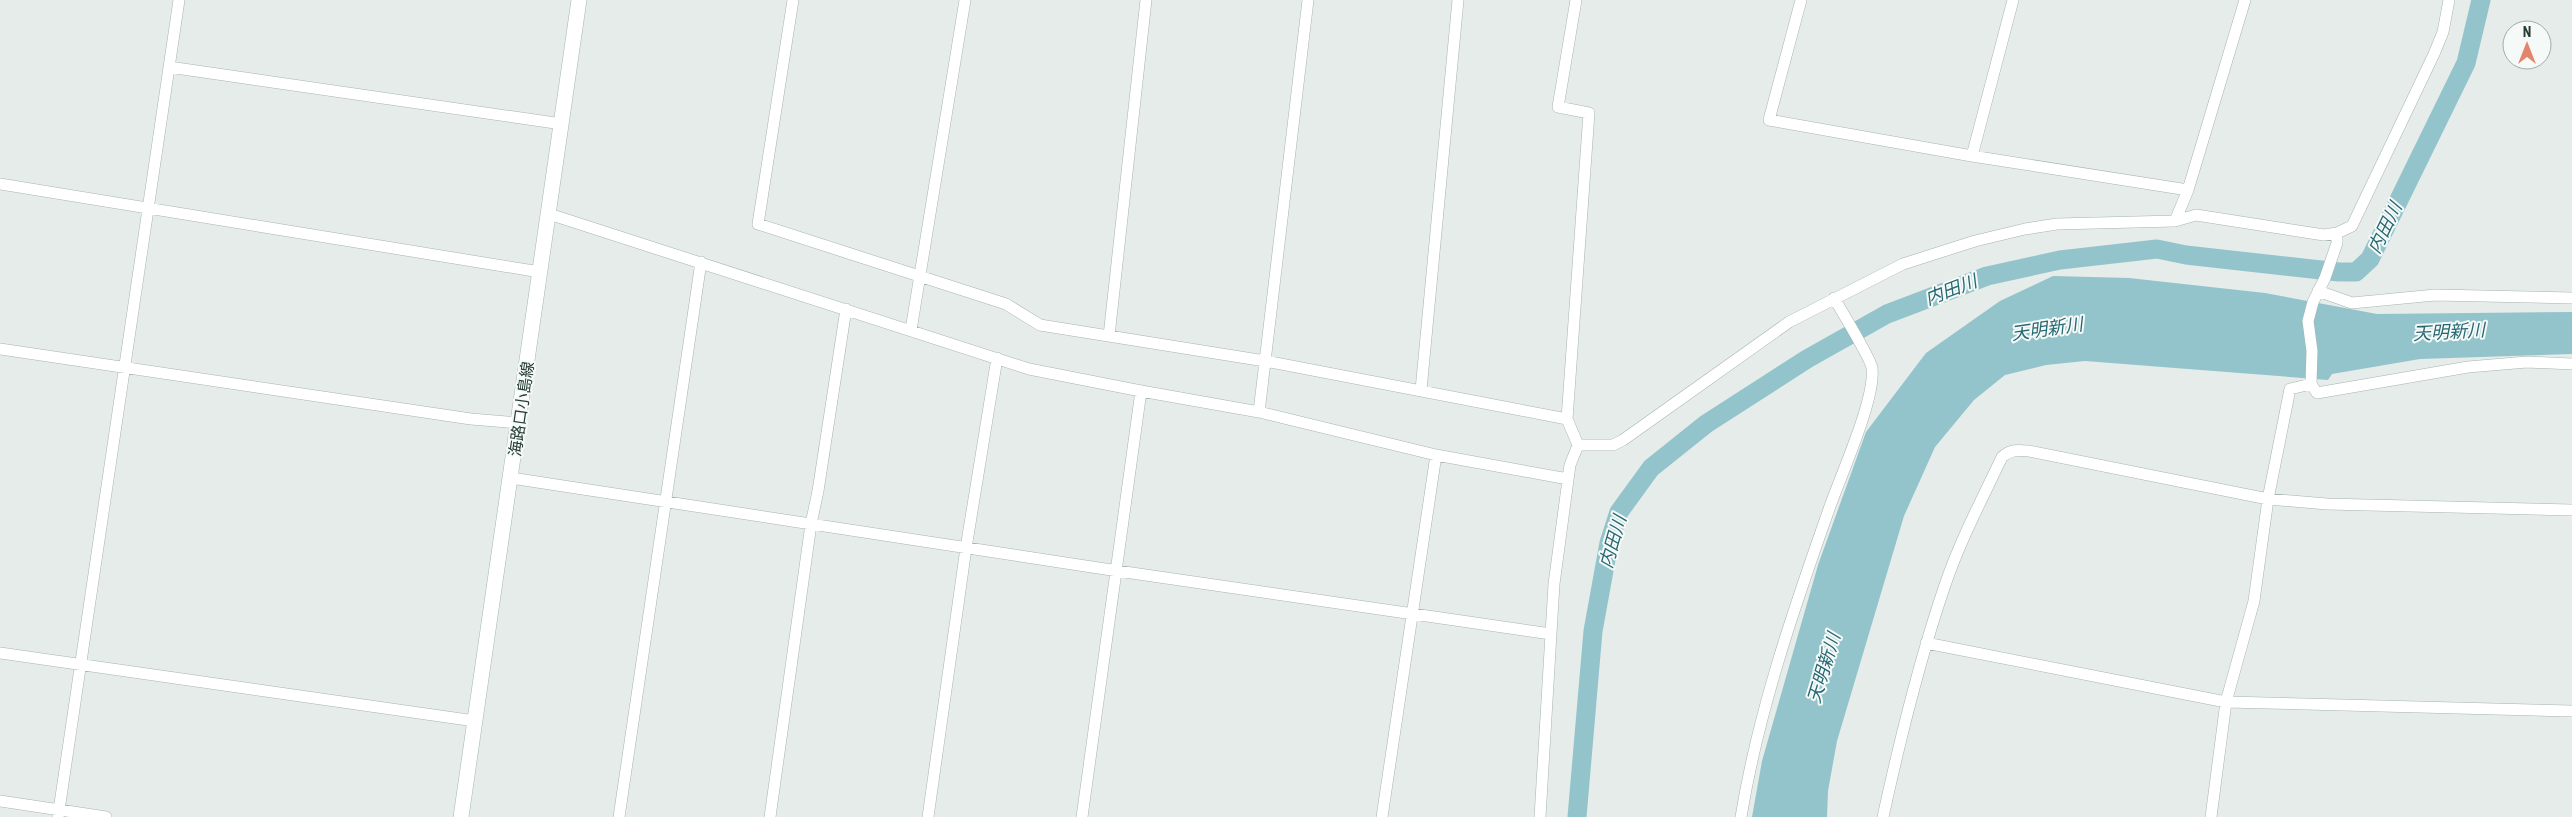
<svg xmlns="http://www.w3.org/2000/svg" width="2572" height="817" font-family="'Roboto Condensed','Noto Sans JP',sans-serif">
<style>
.water{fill:#93c4cb}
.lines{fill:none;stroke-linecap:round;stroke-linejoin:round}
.river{stroke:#93c4cb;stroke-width:19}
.street-casing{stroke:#a8b4b0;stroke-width:12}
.secondary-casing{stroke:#a4b7b0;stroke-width:16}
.street{stroke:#fff;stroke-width:11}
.secondary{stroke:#fff;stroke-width:15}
.labels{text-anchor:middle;stroke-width:4;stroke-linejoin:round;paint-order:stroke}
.street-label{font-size:16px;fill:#263c36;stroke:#f5f9f7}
.water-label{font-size:18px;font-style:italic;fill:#266872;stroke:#f5f9f7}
</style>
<rect width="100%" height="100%" fill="#e5ece9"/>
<path class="water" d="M2053,276L2129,278L2265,293L2377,314L2572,312V354L2420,359L2332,374L2328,380L2085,361L2046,365L2005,375L1974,400L1935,447L1904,516L1837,741L1828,791L1827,817H1752L1762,761L1818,565L1866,432L1926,353L2000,301Z"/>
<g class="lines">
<path class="river" d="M1577,817L1593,631L1609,543L1619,512L1651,468L1706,424L1807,359L1887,314L1987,276L2060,260L2157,249L2186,255L2339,272H2356L2370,259L2466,63L2481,0"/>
<defs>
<path id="street" d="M793,0L758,224L1006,304L1040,325L1265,361L1567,419
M1801,0L1769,120L1972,156L2188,190
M169,67L562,124
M1972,156L2013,0
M0,184L540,272
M549,214L1029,369L1141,391L1259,412L1436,455L1568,479
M2175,221L2188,190L2245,0
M2337,233V243L2325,278L2313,302L2308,321L2312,351L2311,384L2317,393L2468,367L2527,362L2572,364
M2318,291L2352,303L2435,295L2572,298
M911,330L965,0
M1109,336L1146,0
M0,349L471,419L519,423
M1421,390L1458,0
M1259,412L1308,0
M1578,445H1613L1623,440L1789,322L1903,264L1975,241L2025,229L2057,224L2175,221L2196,215L2324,235L2337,233L2352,226L2434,54L2443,32L2449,0
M511,478L1118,571L1551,634
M1926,643L2226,702L2572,711
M0,653L475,721
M0,801L106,817
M58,817L179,0
M619,817L701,262
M770,817L811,524L818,491L846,309
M928,817L966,548L997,358
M1082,817L1141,391
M1382,817L1436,455
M1540,817L1554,584L1570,465L1578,445L1567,419L1589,113L1558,107L1576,0
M1741,817C1758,713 1793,611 1828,512C1839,479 1876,399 1872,368C1871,359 1841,310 1834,298
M1883,817C1900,739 1919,661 1945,585C1960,541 1982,499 2002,457C2011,449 2018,450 2029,451L2268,499L2327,504L2572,510
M2211,817L2226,702L2254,601L2268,499L2290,389L2311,384"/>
<path id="secondary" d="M461,817L579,0"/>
</defs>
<use href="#street" class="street-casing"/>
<use href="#secondary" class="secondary-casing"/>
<use href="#street" class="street"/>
<use href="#secondary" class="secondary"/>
</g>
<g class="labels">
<g class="street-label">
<text transform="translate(521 409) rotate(-82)" y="6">海路口小島線</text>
</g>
<g class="water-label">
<text transform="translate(2385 228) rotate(-64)" y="6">内田川</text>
<text transform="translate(1951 290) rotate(-21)" y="6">内田川</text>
<text transform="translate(2047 329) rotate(-8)" y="6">天明新川</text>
<text transform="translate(2449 332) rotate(-3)" y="6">天明新川</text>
<text transform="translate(1613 542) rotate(-74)" y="6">内田川</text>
<text transform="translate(1824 668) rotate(-73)" y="6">天明新川</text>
</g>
</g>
<g transform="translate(2527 45)"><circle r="24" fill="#f5f9f7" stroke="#a2adaa"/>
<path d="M0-4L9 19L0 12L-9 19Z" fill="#e3856c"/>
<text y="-8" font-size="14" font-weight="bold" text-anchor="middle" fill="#263c36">N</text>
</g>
</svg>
